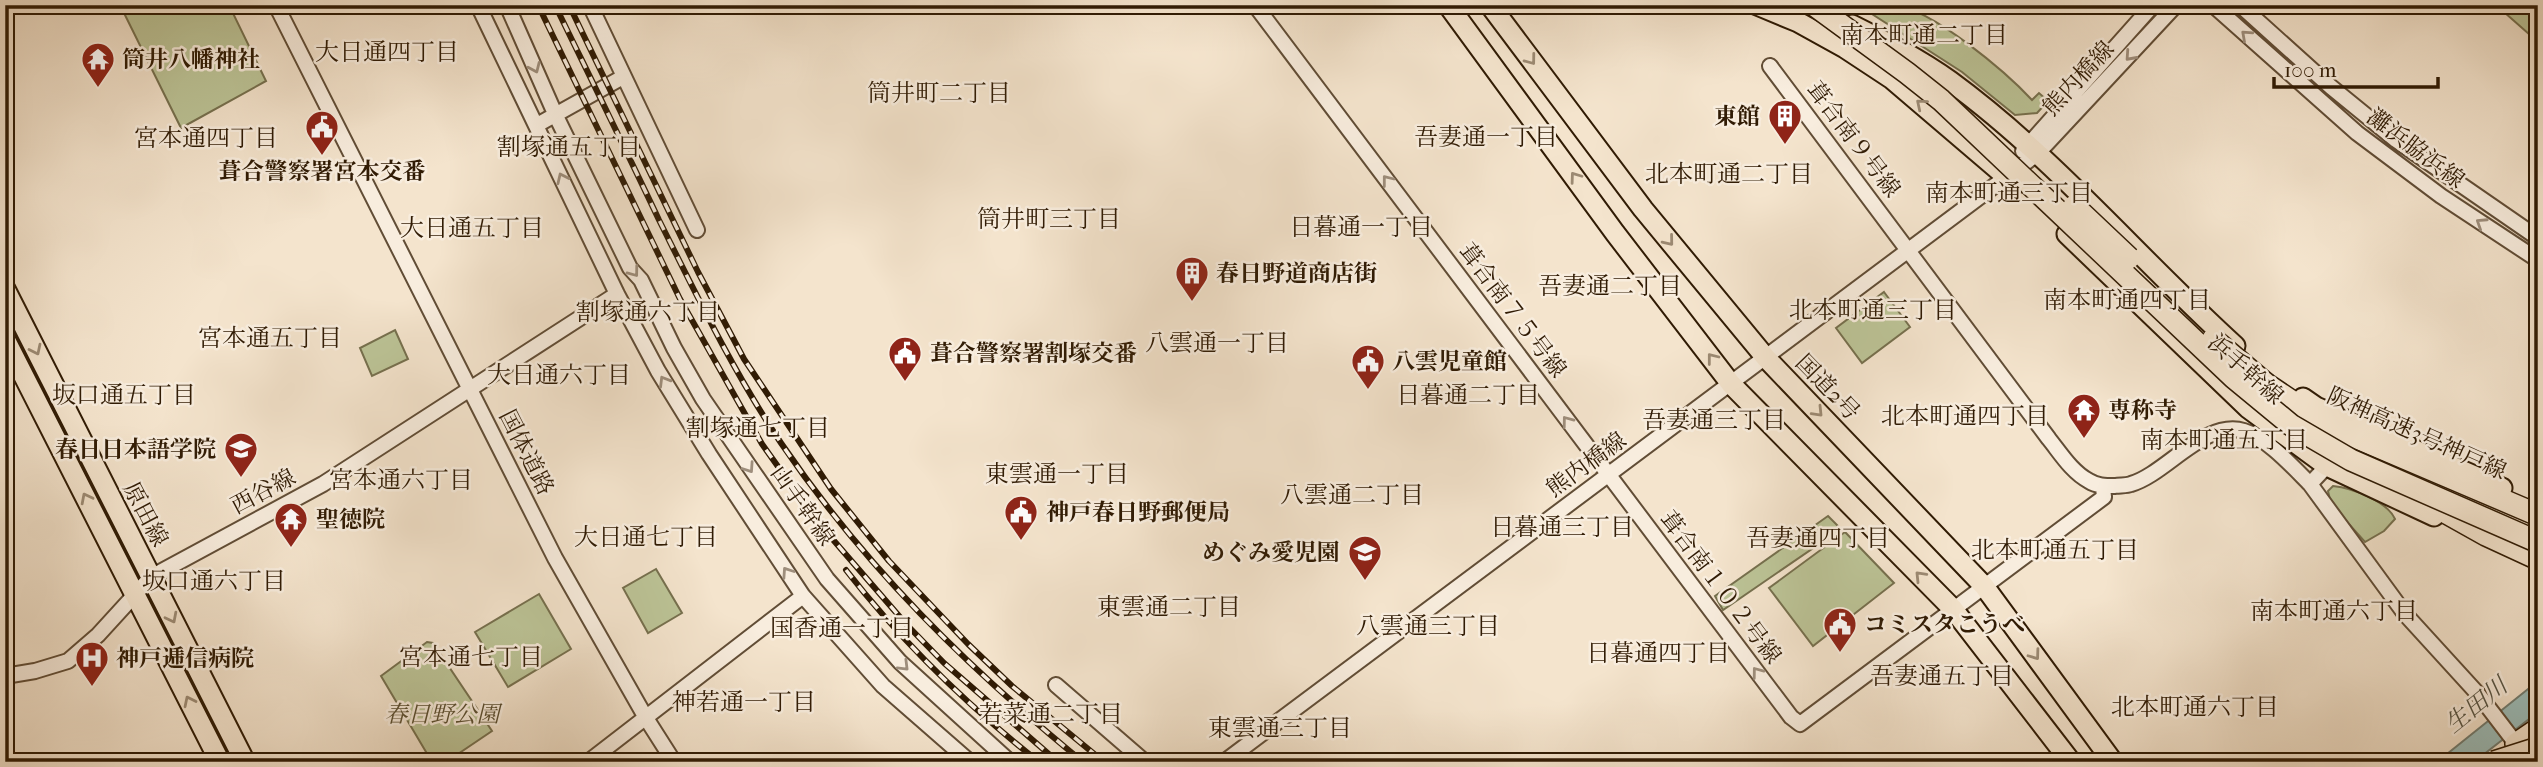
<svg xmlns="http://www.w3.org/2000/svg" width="2543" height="767" font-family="'IM FELL French Canon','Noto Serif JP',serif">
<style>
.green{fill:#bcc497;stroke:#76704e;stroke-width:2}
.water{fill:#9cbebb;stroke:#717d72;stroke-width:2}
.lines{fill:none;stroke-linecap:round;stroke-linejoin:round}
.tertiary-casing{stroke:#614d36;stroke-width:18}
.primary-casing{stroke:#301b04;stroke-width:23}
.trunk-casing{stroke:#301b04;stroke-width:23}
.motorway-casing{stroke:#301b04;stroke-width:24}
.tertiary{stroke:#f8edde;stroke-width:14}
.primary{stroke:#f4e4cd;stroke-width:19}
.trunk{stroke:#f4e4cd;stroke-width:19}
.motorway{stroke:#f4e4cd;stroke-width:21}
.rail-casing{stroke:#301b04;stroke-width:6}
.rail{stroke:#f8edde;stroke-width:3.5;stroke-dasharray:10;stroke-linecap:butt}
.motorway-bridge-casing{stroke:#301b04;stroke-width:24;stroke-linecap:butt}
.motorway-bridge{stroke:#f4e4cd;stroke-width:21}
.oneway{stroke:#9e8e7c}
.oneway2{stroke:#9c8a73}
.labels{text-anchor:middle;stroke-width:5;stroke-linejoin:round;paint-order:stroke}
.poi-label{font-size:23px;font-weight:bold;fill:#301b04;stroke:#f8edde;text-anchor:start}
.street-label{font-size:23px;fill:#301b04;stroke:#f8edde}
.park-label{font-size:23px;font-style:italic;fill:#5a4e30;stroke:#f8edde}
.neighbourhood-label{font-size:24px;fill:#301b04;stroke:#f8edde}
.water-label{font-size:24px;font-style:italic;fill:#565444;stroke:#f8edde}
</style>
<rect width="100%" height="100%" fill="#f4e4cd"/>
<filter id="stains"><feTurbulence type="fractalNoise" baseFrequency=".00286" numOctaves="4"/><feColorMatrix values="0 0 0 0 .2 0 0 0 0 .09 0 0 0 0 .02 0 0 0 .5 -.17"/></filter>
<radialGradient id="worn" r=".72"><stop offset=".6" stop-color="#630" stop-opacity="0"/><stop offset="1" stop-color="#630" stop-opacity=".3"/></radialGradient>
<path class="green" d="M120,5H229L266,81L181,128Z
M1858,5C1870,5 1883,4 1895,5C1933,10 2006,72 2032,100L2039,93L2048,101L2037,113L2015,115L1962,72Z
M2496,5H2537L2538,42Z
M1884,292L1910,327L1862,363L1836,328Z
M395,330L408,359L372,376L360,348Z
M2333,486C2352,488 2387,501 2395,519L2384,531L2365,542L2331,504L2328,491Z
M1828,516L1841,529L1723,610L1715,596Z
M1845,532L1894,583L1813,646L1769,588Z
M656,569L682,613L648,633L623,588Z
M539,594L571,649L508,687L475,632Z
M427,642L433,643L492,731L446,762H432L381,676Z"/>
<path class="water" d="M2538,681V712L2474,762H2437Z"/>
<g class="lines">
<defs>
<path id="tertiary" d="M276,5L555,558L646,718L674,762
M478,5L617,294L658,371L709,454L803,596L883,686L970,762
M507,5L556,116L630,268L641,280L674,348L703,399L827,579L900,662L1010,762
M590,5L697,230
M1255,5L1791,717L1800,724L2104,497L2103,487
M2213,5L2357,133L2441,196L2538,260
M2240,5L2331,87L2396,140L2538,238
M1770,66L2049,439C2061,454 2072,472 2089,481C2097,486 2105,486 2115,486C2120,485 2126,486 2131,484C2166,474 2205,419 2244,431C2267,438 2293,467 2310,484L2327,466
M537,125L623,77
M2023,151L2153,5
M2310,484L2405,614L2478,694L2530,762
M5,676L35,671L68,661L98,635L151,577L323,484L617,294
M1056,685L1145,762
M588,762L803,596
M1224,762L2037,154L2176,5"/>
<path id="primary" d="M1757,5L1798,22L1845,48L1892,79L2015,184
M1852,25C1886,42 1919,59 1950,81C2054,157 2139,259 2235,346
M2067,234L2248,408L2327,466L2434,516
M5,289L245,762
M5,339L220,762
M2303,398L2316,407L2502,488"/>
<path id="trunk" d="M1448,5L1615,233L1731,384L1953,609L2071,762
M1490,5L1643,209L1766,358L1984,586L2113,762"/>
<path id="motorway" d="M2266,384L2315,417L2341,431L2538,515
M2418,497L2486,535L2538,559
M2516,744L2538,729"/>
</defs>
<use href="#tertiary" class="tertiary-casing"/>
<use href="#primary" class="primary-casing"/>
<use href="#trunk" class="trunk-casing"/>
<use href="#motorway" class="motorway-casing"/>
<use href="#tertiary" class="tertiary"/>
<use href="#primary" class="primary"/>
<use href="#trunk" class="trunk"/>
<use href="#motorway" class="motorway"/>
<defs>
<path id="rail" d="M538,5L680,299L762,444L816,520L906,624L944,663L1058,762
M555,5C590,77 625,148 659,220C697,296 734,373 781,443C866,568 967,667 1083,762
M569,5L698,272L744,359L831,489L889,561L968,644L1012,686L1104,762
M846,570C902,642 968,706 1039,762"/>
</defs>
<use href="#rail" class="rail-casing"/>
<use href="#rail" class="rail"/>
<defs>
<path id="motorway-bridge" d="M1814,5L1907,73L1941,100L2234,378L2291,425L2351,460L2538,542
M2074,206L2129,258
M2213,339L2266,384
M2494,762L2538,748"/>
</defs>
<use href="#motorway-bridge" class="motorway-bridge-casing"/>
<use href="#motorway-bridge" class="motorway-bridge"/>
</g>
<defs><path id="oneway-chevron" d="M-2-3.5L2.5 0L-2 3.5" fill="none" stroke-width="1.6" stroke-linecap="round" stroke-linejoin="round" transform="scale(1.75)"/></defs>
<g class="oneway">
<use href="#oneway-chevron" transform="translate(2246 35) rotate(-138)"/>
<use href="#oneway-chevron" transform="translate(2130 56) rotate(132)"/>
<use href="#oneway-chevron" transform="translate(535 68) rotate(66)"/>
<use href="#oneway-chevron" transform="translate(562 178) rotate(-115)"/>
<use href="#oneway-chevron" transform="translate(1387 180) rotate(-128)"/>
<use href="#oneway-chevron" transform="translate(2481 223) rotate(-147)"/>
<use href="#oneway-chevron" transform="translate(634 272) rotate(53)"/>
<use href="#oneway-chevron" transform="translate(664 381) rotate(-121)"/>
<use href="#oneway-chevron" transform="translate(1567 421) rotate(-127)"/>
<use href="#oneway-chevron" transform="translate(749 468) rotate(56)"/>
<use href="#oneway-chevron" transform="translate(787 572) rotate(-124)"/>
<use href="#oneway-chevron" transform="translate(904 666) rotate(45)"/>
<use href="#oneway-chevron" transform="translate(1757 672) rotate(-127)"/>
</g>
<g class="oneway2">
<use href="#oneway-chevron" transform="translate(1531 60) rotate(53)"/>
<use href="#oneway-chevron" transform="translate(1921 104) rotate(-140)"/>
<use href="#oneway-chevron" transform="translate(1575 177) rotate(-126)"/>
<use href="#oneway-chevron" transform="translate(1669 241) rotate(51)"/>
<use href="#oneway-chevron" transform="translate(36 350) rotate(64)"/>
<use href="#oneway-chevron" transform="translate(1712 358) rotate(-128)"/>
<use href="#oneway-chevron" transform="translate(1818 412) rotate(46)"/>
<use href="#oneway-chevron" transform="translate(86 498) rotate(-117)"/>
<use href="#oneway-chevron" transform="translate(1920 576) rotate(-134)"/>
<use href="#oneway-chevron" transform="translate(172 618) rotate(63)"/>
<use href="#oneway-chevron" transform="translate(2035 655) rotate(54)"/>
<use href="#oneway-chevron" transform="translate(189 701) rotate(-116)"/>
</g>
<defs>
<symbol id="temple-pin" viewBox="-11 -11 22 30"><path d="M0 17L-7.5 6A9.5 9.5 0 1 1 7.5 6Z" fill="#8f2418" stroke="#f8edde"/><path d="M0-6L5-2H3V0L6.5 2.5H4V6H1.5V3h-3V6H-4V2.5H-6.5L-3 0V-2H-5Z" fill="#fff"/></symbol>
<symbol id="building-pin" viewBox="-11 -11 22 30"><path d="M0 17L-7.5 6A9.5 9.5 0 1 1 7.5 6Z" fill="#8f2418" stroke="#f8edde"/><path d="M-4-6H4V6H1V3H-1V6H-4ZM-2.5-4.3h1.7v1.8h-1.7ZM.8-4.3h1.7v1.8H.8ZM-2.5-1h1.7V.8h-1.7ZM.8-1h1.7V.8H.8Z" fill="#fff"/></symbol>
<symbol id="civic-pin" viewBox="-11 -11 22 30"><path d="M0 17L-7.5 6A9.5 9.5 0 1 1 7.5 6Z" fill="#8f2418" stroke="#f8edde"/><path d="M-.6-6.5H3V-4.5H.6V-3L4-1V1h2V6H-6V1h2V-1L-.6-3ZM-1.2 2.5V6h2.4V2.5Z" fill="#fff"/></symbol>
<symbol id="school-pin" viewBox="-11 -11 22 30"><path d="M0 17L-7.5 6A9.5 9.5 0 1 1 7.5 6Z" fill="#8f2418" stroke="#f8edde"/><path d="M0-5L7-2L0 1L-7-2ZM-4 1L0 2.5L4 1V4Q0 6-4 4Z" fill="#fff"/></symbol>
<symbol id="hospital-pin" viewBox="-11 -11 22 30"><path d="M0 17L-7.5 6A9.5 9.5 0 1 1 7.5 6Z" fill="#8f2418" stroke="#f8edde"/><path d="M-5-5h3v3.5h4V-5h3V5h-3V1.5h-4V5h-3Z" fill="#fff"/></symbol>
</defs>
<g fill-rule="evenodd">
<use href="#temple-pin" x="79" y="40" width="38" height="52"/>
<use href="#building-pin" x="1766" y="97" width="38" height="52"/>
<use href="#civic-pin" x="303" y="108" width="38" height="52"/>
<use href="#building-pin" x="1173" y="254" width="38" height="52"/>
<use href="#civic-pin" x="886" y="334" width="38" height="52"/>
<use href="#civic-pin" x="1349" y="342" width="38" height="52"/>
<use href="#temple-pin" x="2065" y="391" width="38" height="52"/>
<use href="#school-pin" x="222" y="430" width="38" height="52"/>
<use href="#civic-pin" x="1002" y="493" width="38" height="52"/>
<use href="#temple-pin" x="272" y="500" width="38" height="52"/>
<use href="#school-pin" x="1346" y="533" width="38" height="52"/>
<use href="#civic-pin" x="1821" y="605" width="38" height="52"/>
<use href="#hospital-pin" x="73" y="639" width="38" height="52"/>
</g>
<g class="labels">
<g class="poi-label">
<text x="122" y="67">筒井八幡神社</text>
<text x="1760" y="124" text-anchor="end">東館</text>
<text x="322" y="179" text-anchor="middle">葺合警察署宮本交番</text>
<text x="1216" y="281">春日野道商店街</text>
<text x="930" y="361">葺合警察署割塚交番</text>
<text x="1392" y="369">八雲児童館</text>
<text x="2108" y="418">専称寺</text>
<text x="216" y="457" text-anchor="end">春日日本語学院</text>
<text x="1046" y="520">神戸春日野郵便局</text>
<text x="316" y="527">聖徳院</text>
<text x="1340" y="560" text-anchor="end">めぐみ愛児園</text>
<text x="1864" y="632">コミスタこうべ</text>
<text x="116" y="666">神戸逓信病院</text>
</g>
<g class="street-label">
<text transform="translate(2078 78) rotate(-47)" y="8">熊内橋線</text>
<text transform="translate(1854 139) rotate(53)" y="8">葺合南９号線</text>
<text transform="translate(2416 148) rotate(37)" y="8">灘浜脇浜線</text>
<text transform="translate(1513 310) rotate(53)" y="8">葺合南７５号線</text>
<text transform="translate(2246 369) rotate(42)" y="8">浜手幹線</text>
<text transform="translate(1828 387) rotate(46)" y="8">国道2号</text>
<text transform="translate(2417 433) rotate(24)" y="8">阪神高速3号神戸線</text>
<text transform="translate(527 452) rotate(63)" y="8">国体道路</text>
<text transform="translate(1586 464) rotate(-36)" y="8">熊内橋線</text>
<text transform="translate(263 491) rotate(-28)" y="8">西谷線</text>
<text transform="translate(803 505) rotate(55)" y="8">山手幹線</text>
<text transform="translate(146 514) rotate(62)" y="8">原田線</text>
<text transform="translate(1721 587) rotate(53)" y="8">葺合南１０２号線</text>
</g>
<g class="park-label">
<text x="442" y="722">春日野公園</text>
</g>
<g class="neighbourhood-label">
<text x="1924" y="43">南本町通二丁目</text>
<text x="387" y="60">大日通四丁目</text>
<text x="939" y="101">筒井町二丁目</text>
<text x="1486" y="145">吾妻通一丁目</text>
<text x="206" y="146">宮本通四丁目</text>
<text x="569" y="155">割塚通五丁目</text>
<text x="1729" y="182">北本町通二丁目</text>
<text x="2009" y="201">南本町通三丁目</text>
<text x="1049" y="227">筒井町三丁目</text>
<text x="1361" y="235">日暮通一丁目</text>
<text x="472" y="236">大日通五丁目</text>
<text x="1610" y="294">吾妻通二丁目</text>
<text x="2127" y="308">南本町通四丁目</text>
<text x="1873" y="318">北本町通三丁目</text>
<text x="648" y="320">割塚通六丁目</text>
<text x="270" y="346">宮本通五丁目</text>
<text x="1217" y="351">八雲通一丁目</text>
<text x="559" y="383">大日通六丁目</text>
<text x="124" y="403">坂口通五丁目</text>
<text x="1468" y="403">日暮通二丁目</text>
<text x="1965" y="424">北本町通四丁目</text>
<text x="1714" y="428">吾妻通三丁目</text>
<text x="758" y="436">割塚通七丁目</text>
<text x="2224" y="448">南本町通五丁目</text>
<text x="1057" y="482">東雲通一丁目</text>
<text x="401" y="488">宮本通六丁目</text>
<text x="1352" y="503">八雲通二丁目</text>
<text x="1562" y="535">日暮通三丁目</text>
<text x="646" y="545">大日通七丁目</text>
<text x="1818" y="546">吾妻通四丁目</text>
<text x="2055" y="558">北本町通五丁目</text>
<text x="214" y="589">坂口通六丁目</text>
<text x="1169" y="615">東雲通二丁目</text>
<text x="2334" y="619">南本町通六丁目</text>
<text x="1428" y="634">八雲通三丁目</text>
<text x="842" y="636">国香通一丁目</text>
<text x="1658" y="661">日暮通四丁目</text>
<text x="471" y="665">宮本通七丁目</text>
<text x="1942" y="684">吾妻通五丁目</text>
<text x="744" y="710">神若通一丁目</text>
<text x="2195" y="715">北本町通六丁目</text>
<text x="1051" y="722">若菜通二丁目</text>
<text x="1280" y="736">東雲通三丁目</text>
</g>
<g class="water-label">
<text transform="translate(2476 705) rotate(-39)" y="8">生田川</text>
</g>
</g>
<rect width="2543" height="767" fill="none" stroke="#f4e4cd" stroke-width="28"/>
<rect x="7" y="7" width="2529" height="753" fill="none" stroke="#301b04" stroke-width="3.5"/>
<rect x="14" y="14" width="2515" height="739" fill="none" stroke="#301b04" stroke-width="2"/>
<path d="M2274 77v10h164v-10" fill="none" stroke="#301b04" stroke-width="3.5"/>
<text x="2284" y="77" font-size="21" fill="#301b04" stroke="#f8edde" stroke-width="5" paint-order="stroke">100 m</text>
<rect width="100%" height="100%" filter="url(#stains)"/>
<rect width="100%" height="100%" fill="url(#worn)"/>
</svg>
